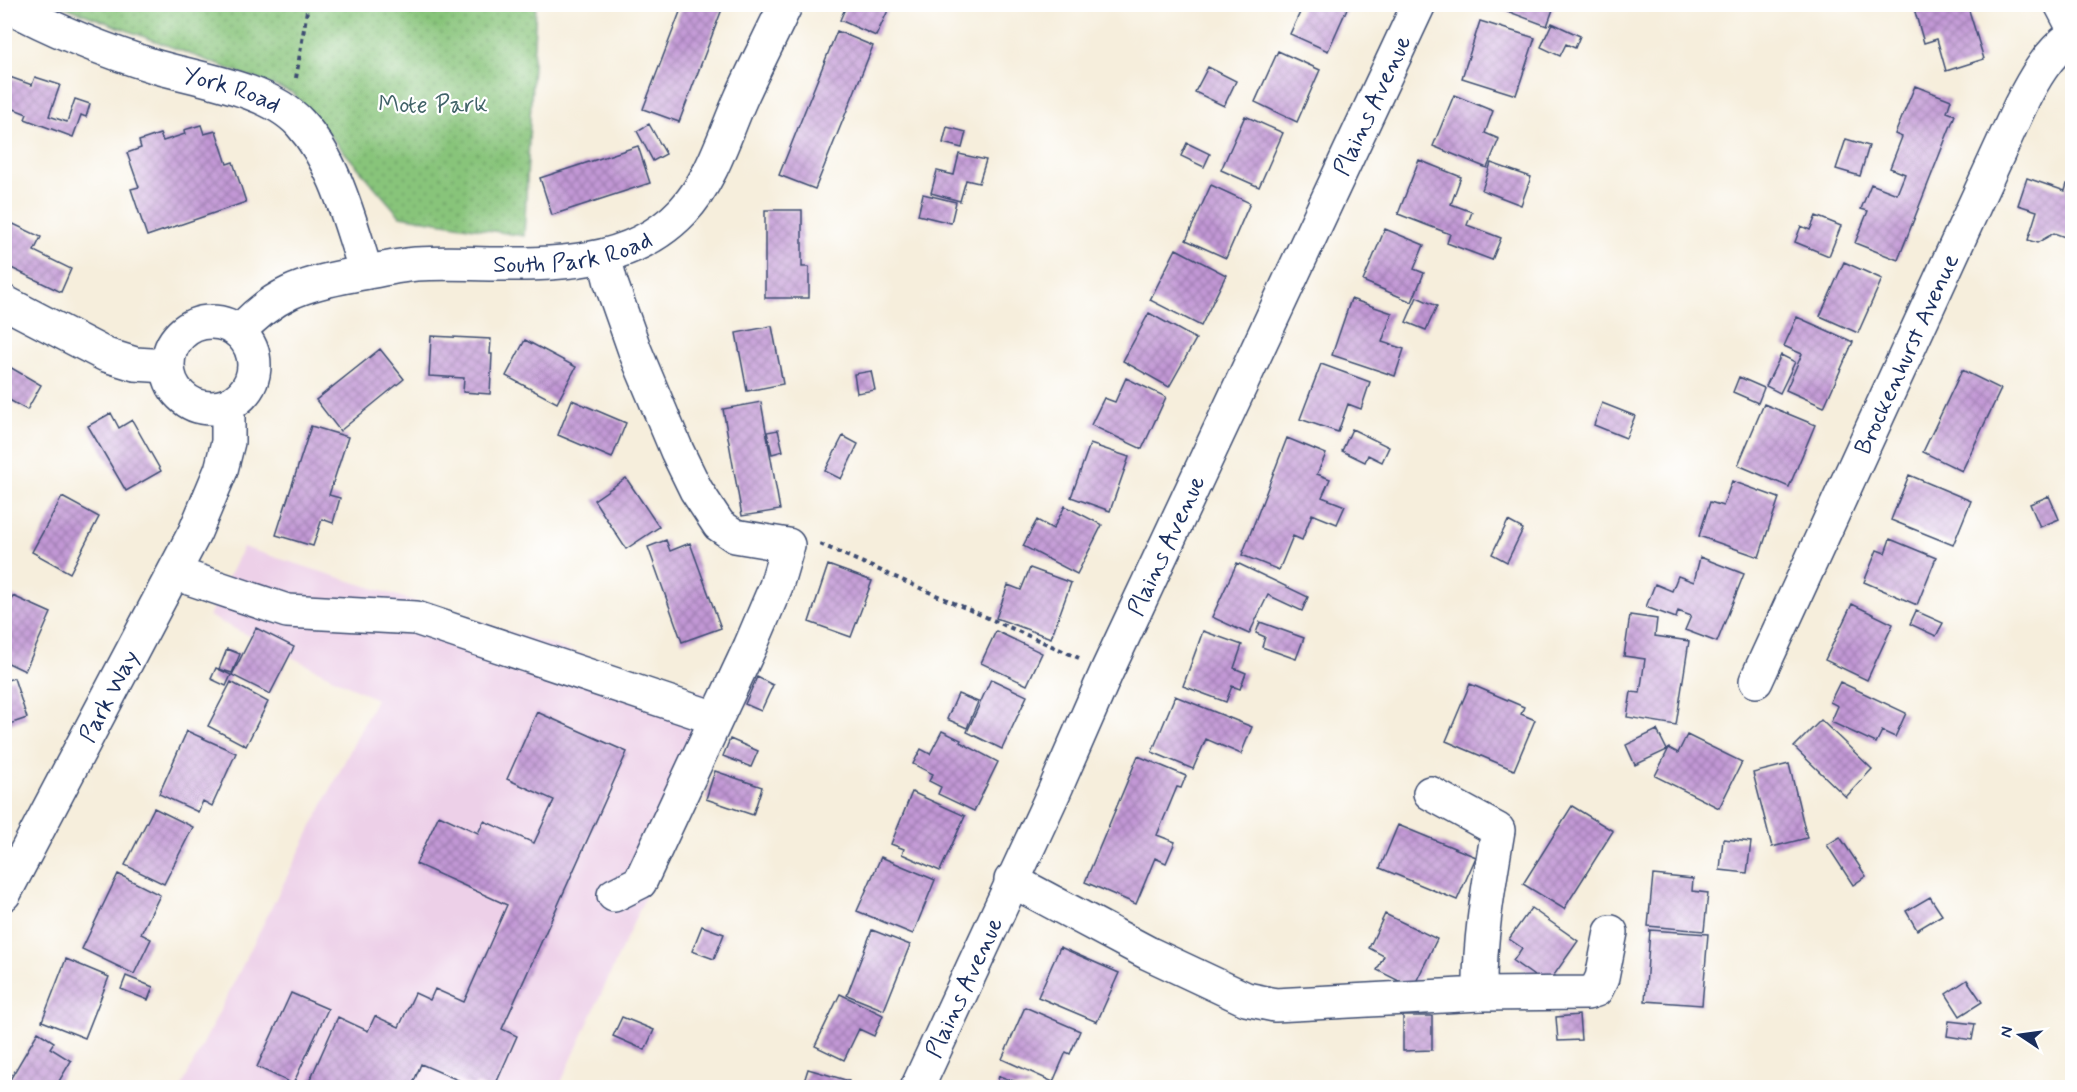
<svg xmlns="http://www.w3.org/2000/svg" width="2077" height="1092" font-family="Mynerve,sans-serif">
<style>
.built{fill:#edd0e8}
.grass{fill:url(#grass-dots);stroke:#527a6c;stroke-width:1.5}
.building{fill:url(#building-cross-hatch)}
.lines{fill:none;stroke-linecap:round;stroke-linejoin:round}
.minor-casing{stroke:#3c4c71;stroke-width:36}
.path{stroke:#3c4c71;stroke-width:4;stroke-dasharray:4.5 4.5;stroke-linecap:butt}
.minor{stroke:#fff;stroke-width:33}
.labels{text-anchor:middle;stroke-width:4.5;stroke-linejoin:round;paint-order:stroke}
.street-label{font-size:24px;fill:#1b2f5e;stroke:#fff}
.park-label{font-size:24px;fill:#416368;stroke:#fff}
</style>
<defs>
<pattern id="grass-dots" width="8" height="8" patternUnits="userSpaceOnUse" patternTransform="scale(1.5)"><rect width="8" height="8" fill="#88c47a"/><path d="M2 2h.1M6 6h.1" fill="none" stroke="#6ea067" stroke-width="1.8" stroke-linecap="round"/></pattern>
<pattern id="building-cross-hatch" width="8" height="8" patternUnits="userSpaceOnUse" patternTransform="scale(1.5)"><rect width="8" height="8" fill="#c298d5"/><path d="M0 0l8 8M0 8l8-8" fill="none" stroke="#9d7cb0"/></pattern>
</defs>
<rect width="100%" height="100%" fill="#fff"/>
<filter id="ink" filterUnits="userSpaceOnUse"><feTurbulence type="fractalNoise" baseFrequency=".0167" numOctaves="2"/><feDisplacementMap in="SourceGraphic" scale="12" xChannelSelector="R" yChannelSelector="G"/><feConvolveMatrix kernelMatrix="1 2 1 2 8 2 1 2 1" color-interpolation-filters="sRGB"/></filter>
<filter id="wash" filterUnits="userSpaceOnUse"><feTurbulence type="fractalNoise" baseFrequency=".008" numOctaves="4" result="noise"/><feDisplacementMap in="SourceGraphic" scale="24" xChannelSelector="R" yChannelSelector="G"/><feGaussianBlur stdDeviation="1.35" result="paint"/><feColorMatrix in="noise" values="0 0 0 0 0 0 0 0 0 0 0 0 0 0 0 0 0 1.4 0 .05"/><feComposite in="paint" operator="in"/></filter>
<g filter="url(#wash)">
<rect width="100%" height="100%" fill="#f6eedc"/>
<path class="built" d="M243,547L716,697L757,650L559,1087L181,1088L376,699L209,616Z"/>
<path class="grass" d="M60,5H536L524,236L400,216L293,93Z"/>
<g id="blocks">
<path class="building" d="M683,4H724L679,122L643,109Z
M847,4H891L876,36L840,20Z
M1304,4H1349L1328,51L1290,34Z
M1488,4H1555L1547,26Z
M1967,4L1984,59L1946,71L1937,39L1924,43L1913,5Z
M1480,21L1535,38L1516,95L1462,78Z
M1552,23L1580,36L1575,48L1566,44L1560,56L1541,47Z
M837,31L873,46L815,189L779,175Z
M1278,51L1320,70L1297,122L1255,102Z
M1208,67L1236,81L1224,106L1195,92Z
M4,75L32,85L35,77L60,85L49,116L67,122L75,99L90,104L86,117L81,115L73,137L25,119L27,114L9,107L4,119Z
M1915,86L1951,100L1947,112L1955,115L1898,260L1855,243L1868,211L1861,209L1871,184L1897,194L1905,174L1890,168L1902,137L1895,134Z
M1454,95L1493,111L1485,133L1499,139L1487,168L1433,146Z
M1245,116L1283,133L1259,187L1221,170Z
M649,124L666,154L653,161L637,131Z
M201,125L204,134L216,131L227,164L233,162L246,202L147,236L131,189L139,187L127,153L141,148L139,141L160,134L163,141L185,134L184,130Z
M947,127L966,132L962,148L943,143Z
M1846,139L1869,146L1860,176L1836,169Z
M1187,143L1210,154L1204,167L1181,156Z
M638,146L650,183L552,215L540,178Z
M959,154L986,160L979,183L966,180L960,201L931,193L937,171L954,175Z
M1419,160L1461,177L1451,204L1472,212L1467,225L1501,238L1492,260L1447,243L1450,234L1398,214Z
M1491,163L1531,177L1521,205L1482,190Z
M2027,178L2065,191L2067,184L2072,186V246L2068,238L2054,233L2037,243L2028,240L2037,211L2018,205Z
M1211,185L1250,203L1226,258L1186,240Z
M923,194L956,202L951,223L918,215Z
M765,210H802V267H809V298H765Z
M1816,216L1841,226L1829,256L1795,242L1801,226L1810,230Z
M7,221L41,237L34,251L71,269L61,292L5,265V226Z
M1385,229L1424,245L1414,269L1424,273L1412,302L1363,281Z
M1176,249L1226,275L1201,326L1150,300Z
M1844,262L1882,279L1858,333L1820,316Z
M1417,297L1437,306L1426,330L1406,322Z
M1351,299L1392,313L1382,342L1404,349L1395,376L1332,355Z
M1149,313L1196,339L1169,387L1123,361Z
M1797,317L1853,342L1824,407L1786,390L1802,354L1784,346Z
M772,326L783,384L747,391L736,333Z
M431,336L491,339L490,354H492L490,394L463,392L464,378L429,376Z
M525,340L576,367L557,403L506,376Z
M380,349L404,379L340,431L316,400Z
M1781,355L1795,362L1780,393L1766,386Z
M1321,364L1370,382L1361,409L1348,404L1338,432L1300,419Z
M8,366L41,385L27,410L4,397V373Z
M1962,370L2001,389L1962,471L1923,452Z
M871,371L875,390L857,393L854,374Z
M1739,377L1764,388L1758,403L1733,392Z
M1126,378L1166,397L1142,449L1091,425L1104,398L1115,402Z
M572,400L626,423L612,458L558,435Z
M761,402L780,510L742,516L723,409Z
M1602,403L1635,416L1626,438L1594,425Z
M1764,404L1815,425L1789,487L1738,465Z
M111,413L119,428L132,420L161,471L126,491L88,426Z
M311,426L348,437L329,495L340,498L333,523L322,519L313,546L276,535Z
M1352,429L1389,447L1382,462L1368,455L1365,462L1342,451Z
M778,430L783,451L772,454L767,432Z
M843,436L858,444L841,479L825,471Z
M1287,438L1326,454L1317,474L1330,479L1322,497L1345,506L1337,524L1312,514L1302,540L1293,536L1279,570L1242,555Z
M1090,444L1129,457L1110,511L1071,497Z
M1909,475L1971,501L1953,545L1891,520Z
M626,478L659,527L626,549L594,500Z
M1732,481L1779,498L1759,557L1699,536L1710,502L1723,506Z
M2049,496L2059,519L2040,527L2030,504Z
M62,497L99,517L70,573L32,552Z
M1065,506L1102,525L1077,574L1023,546L1037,520L1053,529Z
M1508,521L1523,529L1507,562L1492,554Z
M1890,539L1936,558L1917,605L1864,582L1877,550L1885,553Z
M666,540L670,551L690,543L721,628L682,642L648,547Z
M1700,557L1744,574L1717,642L1685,630L1691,616L1678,611L1676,618L1646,607L1655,584L1672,591L1678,576L1694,582Z
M1237,563L1308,597L1302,611L1268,595L1249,634L1212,617Z
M828,565L872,581L851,637L809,622Z
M1030,568L1071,583L1051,638L996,618L1008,585L1021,590Z
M13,596L51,613L25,671L4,661V603L9,605Z
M1852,604L1893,624L1867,680L1825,660Z
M1916,611L1943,623L1936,636L1910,624Z
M1630,615L1657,619L1655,636L1689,641L1676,725L1627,717L1631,692L1640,693L1645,659L1624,656Z
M1260,622L1304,638L1296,659L1262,647L1265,637L1256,633Z
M256,628L294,647L270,694L232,675Z
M996,631L1042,653L1027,685L981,663Z
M1203,631L1242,645L1234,668L1246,673L1240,689L1232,686L1226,702L1183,686Z
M227,649L240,654L232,673L219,669Z
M216,668L231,675L226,686L211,679Z
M757,677L773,685L761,711L745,704Z
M14,678L27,718L4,726V681Z
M991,679L1027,696L1002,749L967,732Z
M231,682L268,702L246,746L208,726Z
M1840,682L1906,713L1895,737L1882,731L1876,743L1831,722L1838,706L1830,702Z
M1470,684L1524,707L1521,714L1535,720L1514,770L1446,741Z
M958,694L978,702L967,728L947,719Z
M1175,696L1252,727L1241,754L1206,739L1193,769L1152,752Z
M537,712L627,752L502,1029L517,1036L494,1088H486L476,1083L474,1087L421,1064L412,1086L415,1088H326L310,1080L338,1017L368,1031L375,1016L399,1027L415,993L430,1000L435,989L464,1002L507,905L416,864L439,815L478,833L484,821L534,843L554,800L507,779Z
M1821,720L1872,769L1846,797L1794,747Z
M1657,730L1667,750L1635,765L1626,745Z
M187,731L236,753L212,806L203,801L198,812L159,794Z
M942,731L961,740L960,742L998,762L974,811L938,794L941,787L929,781L933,774L913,764L921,749L930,754Z
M1687,735L1742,762L1719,808L1655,776L1669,748L1678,753Z
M730,739L758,751L751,767L723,756Z
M1138,756L1186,776L1181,788L1177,787L1157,835L1175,842L1166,863L1155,858L1136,904L1085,882Z
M1789,764L1807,838L1772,847L1753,773Z
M715,771L762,787L753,815L706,799Z
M912,792L965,816L940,871L902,854L904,849L891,844Z
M1572,806L1613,831L1564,909L1523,884Z
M154,808L193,827L164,884L125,865Z
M1398,825L1476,857L1457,900L1380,868Z
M1840,837L1866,876L1853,885L1827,845Z
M1723,839L1751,842L1747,873L1720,870Z
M881,857L935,880L913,934L857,911Z
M118,874L160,895L141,934L151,939L134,974L82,949Z
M1653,875L1693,879L1692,891L1708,893L1704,931L1648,926Z
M1930,897L1942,915L1917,930L1906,911Z
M1531,908L1578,941L1547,985L1513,961L1522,948L1509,939Z
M1385,914L1437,939L1413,988L1377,970L1384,956L1369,948Z
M702,926L724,934L714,959L692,951Z
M872,930L910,945L884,1010L847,995Z
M1650,930L1708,934L1702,1005L1645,1001Z
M1060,947L1119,973L1097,1022L1038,997Z
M66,959L109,977L85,1038L42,1021Z
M126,976L153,987L148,1000L121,989Z
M1967,980L1982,1002L1960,1016L1946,994Z
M291,993L328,1009L293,1084L257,1067Z
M840,994L883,1015L874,1036L859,1029L844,1060L815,1046Z
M1025,1007L1080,1031L1070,1054L1066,1052L1053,1082L1002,1059Z
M1579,1015L1581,1040L1558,1041L1556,1017Z
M1403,1016H1432V1050L1403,1051Z
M622,1017L654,1030L645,1050L613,1036Z
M1949,1021L1975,1024L1972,1040L1947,1036Z
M38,1032L54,1042L50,1048L71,1061L55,1088H5Z
M808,1069L849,1081L847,1088H802Z
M999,1076L1031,1087V1088H996Z"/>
</g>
</g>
<g filter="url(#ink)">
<use href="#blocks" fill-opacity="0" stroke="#3c4c71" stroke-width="1.5"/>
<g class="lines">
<defs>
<g id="minor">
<path id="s1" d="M5,4C53,30 105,51 157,67C199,79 269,89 300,123C336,163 350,223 366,272"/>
<path d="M2061,4L2072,25"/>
<path d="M604,256L611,283L635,351L677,451L696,490L719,525L735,536L788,545L776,586L750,647L640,882L614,895"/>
<path d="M4,302L106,355L135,364L167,366"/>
<circle cx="211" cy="365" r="43"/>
<path id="s2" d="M239,332C273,294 303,284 353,275C374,271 395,266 416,264C504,259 615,283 683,211C712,180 724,136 741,98C755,67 771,36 786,4"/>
<path d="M174,573L287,611L416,618L715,718"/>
<path id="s3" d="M1756,681L2020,106C2033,80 2048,53 2072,36"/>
<path d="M1011,880L1148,953L1246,999L1275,1005L1480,994C1479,938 1489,885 1498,830L1430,793"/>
<path id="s4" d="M4,894L195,532L221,470L228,442V405"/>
<path d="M1480,994L1587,993L1596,990L1602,978L1611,932"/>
<path id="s5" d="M917,1088L1054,792L1107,671L1419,4"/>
</g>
</defs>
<use href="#minor" class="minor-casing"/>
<path class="path" d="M296,78L308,4
M820,544L1079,658"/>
<use href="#minor" class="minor"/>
</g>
</g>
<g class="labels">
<g class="street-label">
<text dy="8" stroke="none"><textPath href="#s1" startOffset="243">York Road</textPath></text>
<text dy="8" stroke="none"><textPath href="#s5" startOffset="1083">Plains Avenue</textPath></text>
<text dy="8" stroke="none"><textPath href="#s2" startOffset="352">South Park Road</textPath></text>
<text dy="8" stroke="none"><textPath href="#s3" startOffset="360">Brockenhurst Avenue</textPath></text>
<text dy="8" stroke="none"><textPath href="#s5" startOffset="597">Plains Avenue</textPath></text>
<text dy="8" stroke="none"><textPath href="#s4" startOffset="224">Park Way</textPath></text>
<text dy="8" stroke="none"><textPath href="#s5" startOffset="111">Plains Avenue</textPath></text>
</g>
<g class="park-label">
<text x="433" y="112">Mote Park</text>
</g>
</g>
<rect width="2077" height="1092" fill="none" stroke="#fff" stroke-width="24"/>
<g transform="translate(2020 1035) rotate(283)" stroke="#ffffff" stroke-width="4.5" paint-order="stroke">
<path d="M0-4.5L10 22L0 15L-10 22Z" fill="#1b2f5e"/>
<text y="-9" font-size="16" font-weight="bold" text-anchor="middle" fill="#1b2f5e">N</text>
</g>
</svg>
